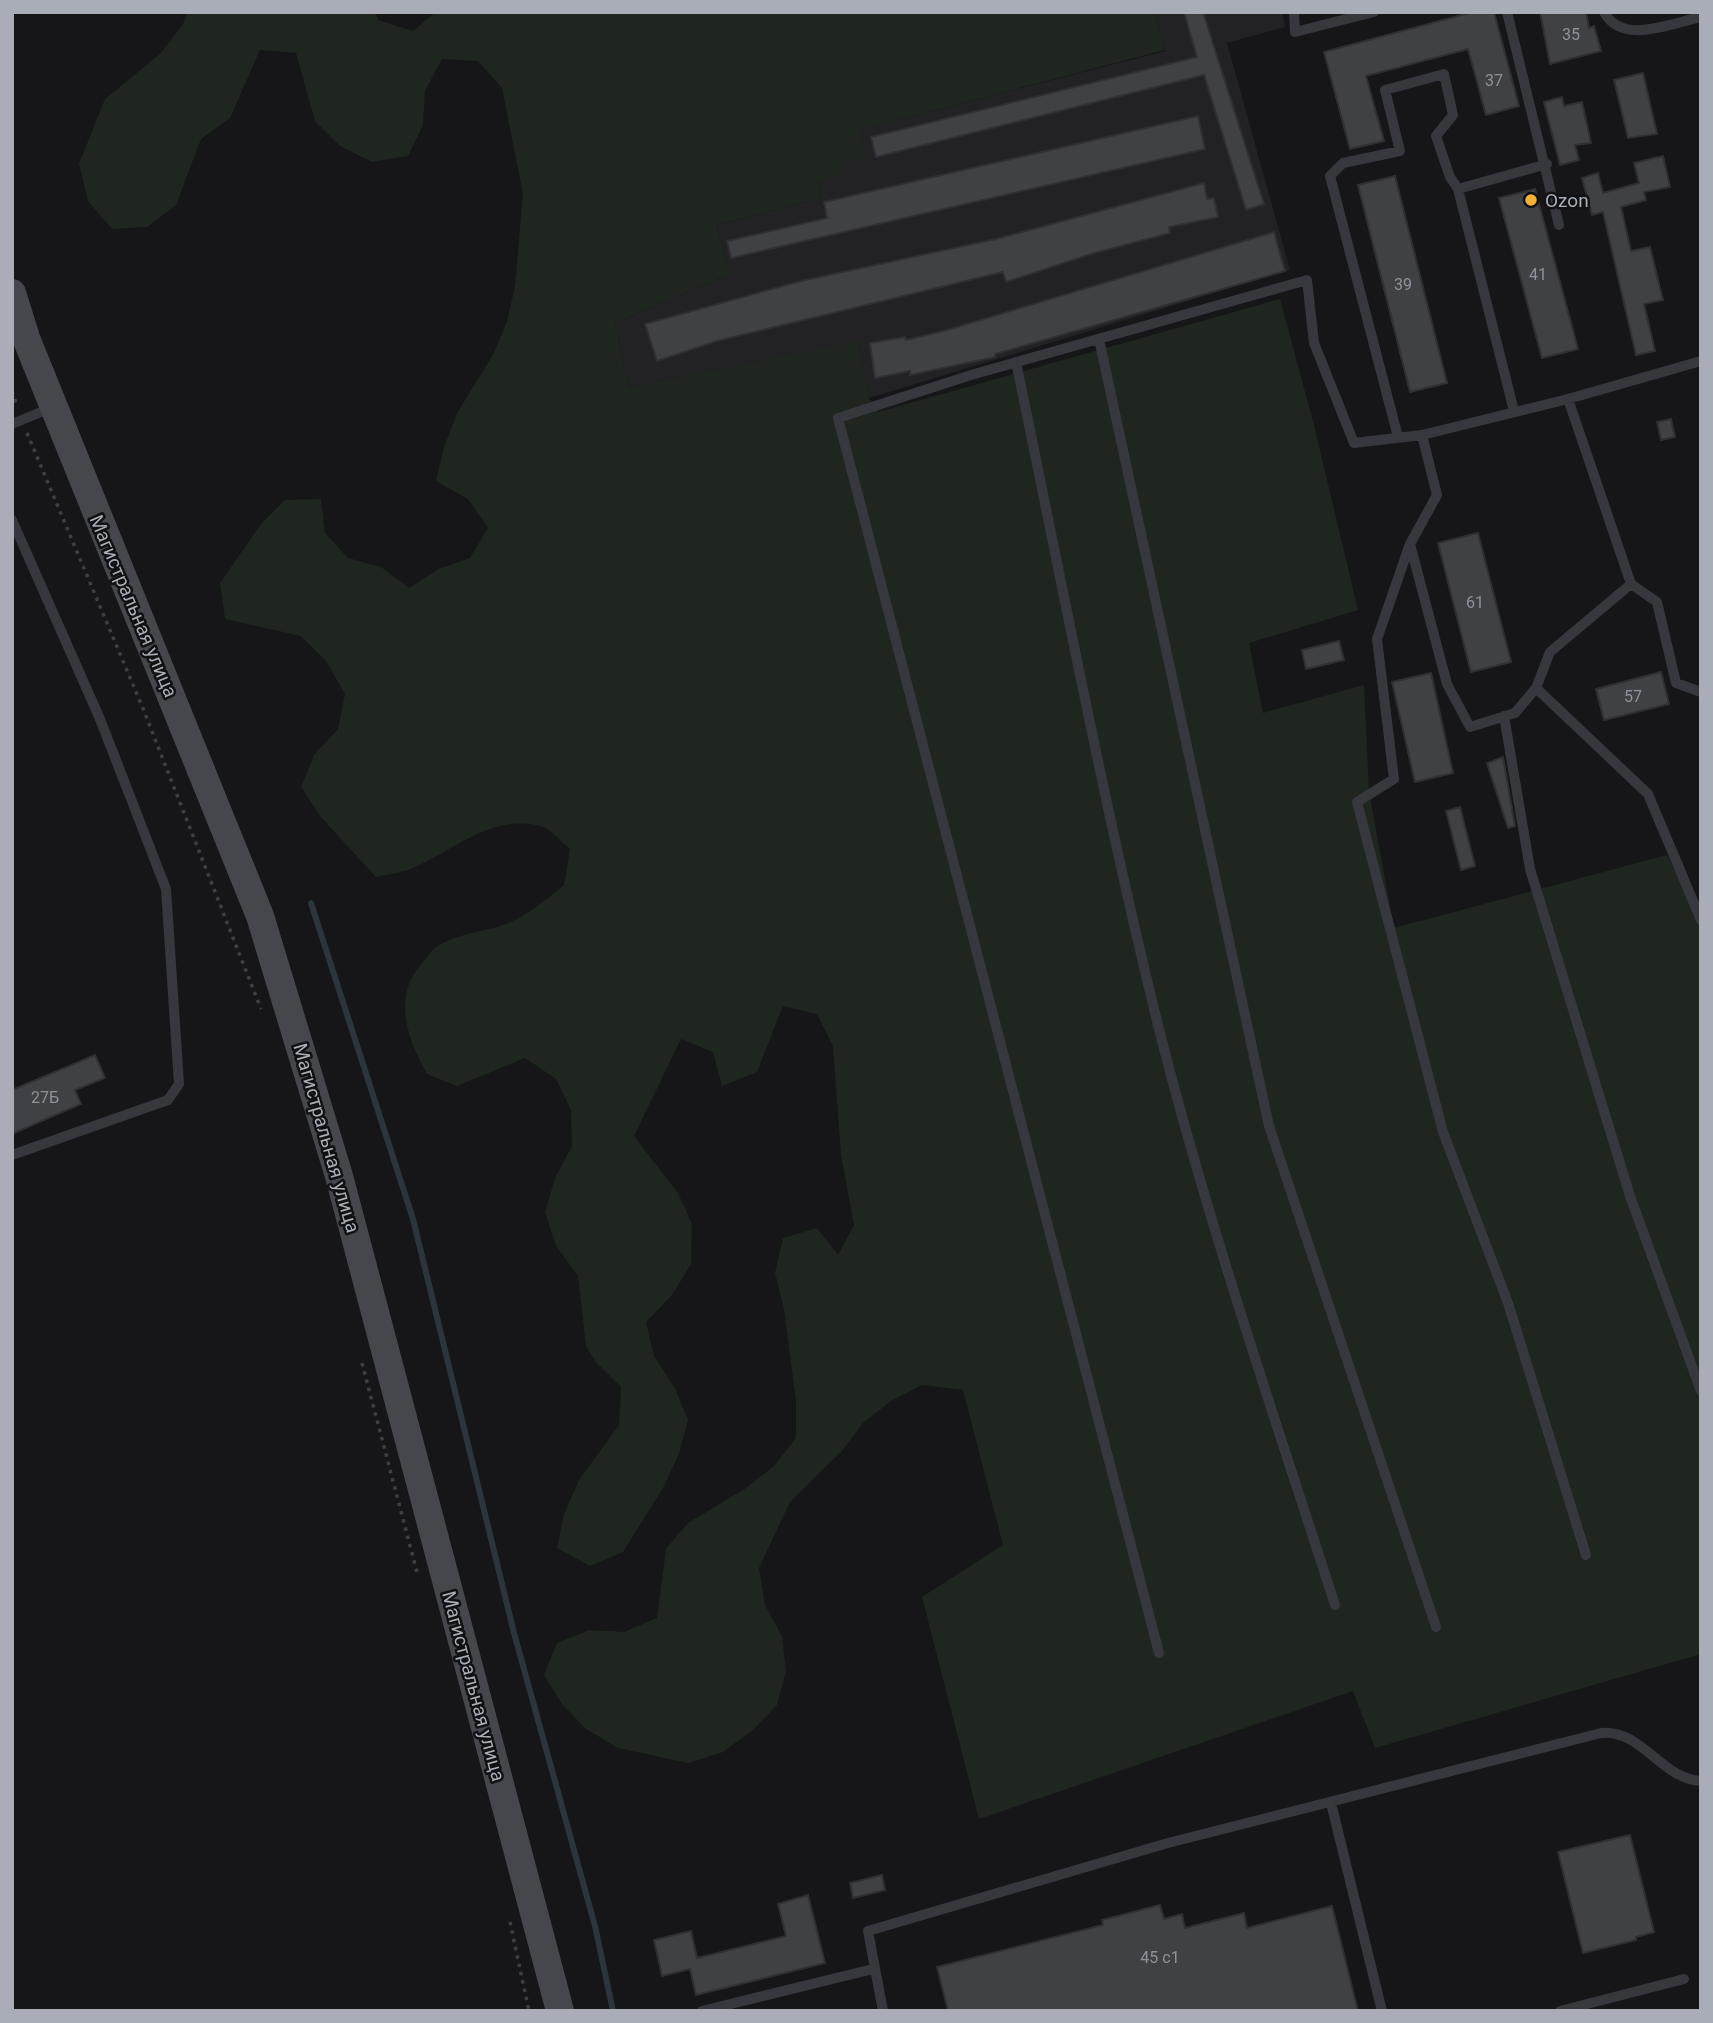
<svg xmlns="http://www.w3.org/2000/svg" width="1713" height="2023" font-family="Roboto,sans-serif">
<style>
.built{fill:#222225}
.green{fill:#1e261f}
.lines{fill:none;stroke-linecap:round;stroke-linejoin:round}
.stream{stroke:#2c353c;stroke-width:6}
.building{fill:#404145;stroke:#303034;stroke-width:2}
.path{stroke:#3d3f44;stroke-width:3.5;stroke-dasharray:3.5 5;stroke-linecap:butt}
.lane{stroke:#37383d;stroke-width:10}
.secondary{stroke:#45474d;stroke-width:28}
.poi-dot{fill:#f2b134;stroke:#111113;stroke-width:2.5}
.labels{text-anchor:middle;stroke-width:5;stroke-linejoin:round;paint-order:stroke}
.number-label{font-size:16px;fill:#8e929b}
.poi-label{font-size:19px;fill:#a8adb8;stroke:#111113;text-anchor:start}
.street-label{font-size:19px;fill:#a8adb8;stroke:#111113}
</style>
<rect width="100%" height="100%" fill="#161618"/>
<path class="built" d="M1154,12H1282L1285,27L1227,43L1290,270L869,398L858,342L629,387L615,323L730,274L716,225L820,198L819,181L844,162L858,130L1165,51Z"/>
<path class="green" d="M188,12H375L378,20L413,31L436,12H1154L1165,50L859,130L867,158L844,162L839,176L819,181L820,198L716,225L730,274L615,323L629,387L858,341L869,398L878,412L1280,299L1314,425L1358,610L1249,643L1263,713L1364,685L1369,792L1394,928L1667,855L1701,925V1654L1375,1748L1353,1691L979,1819L922,1597L1003,1545L963,1390L922,1385L891,1401L863,1423L842,1451L790,1502L759,1568L765,1605L782,1636L786,1671L777,1705L753,1730L723,1752L688,1763L618,1748L586,1729L562,1704L544,1675L557,1643L589,1630L624,1632L657,1618L666,1549L688,1523L746,1488L774,1466L796,1438V1401L784,1309L775,1273L783,1238L817,1228L838,1255L854,1225L841,1155L833,1046L817,1014L783,1006L757,1072L722,1086L713,1052L681,1039L634,1136L678,1193L692,1224L691,1264L672,1295L646,1322L654,1356L675,1388L688,1420L679,1454L663,1488L623,1552L590,1566L557,1548L564,1514L579,1480L619,1425L621,1387L595,1361L586,1346L578,1276L556,1246L545,1212L555,1178L572,1146L571,1110L556,1079L525,1058L457,1086L427,1074C407,1038 391,995 424,961C428,955 433,949 439,945C460,933 484,932 506,924C528,915 546,900 564,885L570,849C562,843 550,828 540,826C490,814 455,850 413,868C402,873 388,874 376,877L321,817L301,787L314,755L338,729L345,694L326,661L301,636L225,619L220,583L261,524L285,500L321,499L325,533L348,558L381,567L409,588L439,569L470,558L488,528L468,499L436,481L444,447L457,413L494,353L507,321L515,286L523,194L502,88L478,61L442,59L425,91L423,125L408,156L372,162L340,146L315,121L296,53L260,50L230,118L201,139L176,205L147,227L112,229L88,201L79,164L105,99L161,53L183,24Z"/>
<g class="lines">
<path class="stream" d="M311,903L413,1219L514,1633L595,1926L613,2011"/>
</g>
<path class="building" d="M1184,12H1203L1264,204L1246,210L1204,75L876,157L871,137L1197,57Z
M1473,12H1494L1519,106L1486,115L1468,49L1366,76L1384,141L1350,149L1324,52Z
M1540,12H1586L1589,28L1594,26L1601,51L1550,64Z
M1643,73L1657,134L1628,138L1614,80Z
M1562,97L1564,106L1582,102L1591,143L1575,145L1579,160L1560,165L1544,102Z
M1198,116L1205,149L731,258L727,241L827,218L824,202Z
M1663,156L1670,187L1644,192L1646,200L1621,207L1631,251L1650,247L1663,300L1644,304L1655,351L1636,355L1603,212L1592,215L1582,178L1598,173L1603,193L1639,183L1634,163Z
M1395,176L1447,383L1410,392L1358,185Z
M1204,183L1207,199L1214,198L1218,217L1169,227L1170,233L1091,254L1006,282L1003,272L717,341L657,361L645,324L801,281L996,239Z
M1535,189L1578,349L1542,358L1499,198Z
M1274,232L1285,271L995,354V357L910,375V371L875,378L870,343L905,337L906,340L947,330Z
M1671,419L1675,437L1661,440L1657,422Z
M1478,533L1511,662L1471,672L1438,543Z
M1339,641L1344,660L1306,669L1302,650Z
M1661,672L1669,704L1604,720L1596,689Z
M1431,673L1453,773L1415,782L1392,682Z
M1503,757L1515,826L1508,828L1487,763Z
M1460,807L1475,866L1461,870L1446,811Z
M95,1055L105,1078L75,1090L81,1104L12,1134V1090Z
M1630,1835L1654,1932L1636,1937V1940L1583,1953L1558,1852Z
M882,1875L885,1890L853,1898L850,1883Z
M808,1895L825,1963L696,1995L690,1969L662,1976L654,1940L691,1931L697,1958L786,1936L778,1904Z
M1160,1905L1164,1919L1182,1914L1185,1928L1244,1913L1247,1928L1332,1906L1358,2011H948L937,1967L1103,1925L1102,1920Z"/>
<g class="lines">
<path class="path" d="M12,391L17,406
M27,433L144,711L261,1009
M362,1363L418,1576
M510,1922L529,2011"/>
<path class="lane" d="M1294,12L1295,32L1374,12
M1507,12L1559,225
M1604,12C1622,46 1671,23 1701,17
M1458,189L1514,411
M1099,339L1269,1126L1436,1627
M1016,362C1062,583 1104,806 1158,1025C1207,1221 1273,1412 1335,1605
M12,424L53,407
M1422,435L1437,495L1410,544L1447,684L1470,727L1515,713L1536,688L1550,652L1631,584L1568,399
M1398,437L1330,176L1343,163L1400,151L1385,90L1444,74L1453,115L1436,136L1450,177L1458,189L1547,164
M12,520L100,719L166,889L179,1084L168,1100L12,1155
M1410,544L1377,639L1394,779L1357,802L1443,1132L1508,1303L1586,1555
M1631,584L1657,602L1676,683L1701,692
M1536,688L1648,794L1701,920
M1504,716L1530,869L1630,1196L1701,1391
M1159,1653L838,418L971,375L1307,280L1314,343L1354,443L1422,435L1568,399L1701,361
M1331,1803L1382,2011
M702,2011L873,1969
M883,2011L868,1931L1168,1843L1601,1733C1642,1729 1661,1779 1701,1781
M1560,2011L1684,1979"/>
<path class="secondary" d="M12,293L26,338L260,916L339,1176L560,2011"/>
</g>
<circle class="poi-dot" cx="1531" cy="200" r="7"/>
<g class="labels">
<g class="number-label">
<text x="1571" y="40">35</text>
<text x="1494" y="86">37</text>
<text x="1538" y="280">41</text>
<text x="1403" y="290">39</text>
<text x="1475" y="608">61</text>
<text x="1633" y="702">57</text>
<text x="45" y="1103">27Б</text>
<text x="1160" y="1963">45 с1</text>
</g>
<g class="poi-label">
<text x="1545" y="207">Ozon</text>
</g>
<g class="street-label">
<text transform="translate(134 606) rotate(67)" y="7">Магистральная улица</text>
<text transform="translate(327 1138) rotate(74)" y="7">Магистральная улица</text>
<text transform="translate(474 1686) rotate(75)" y="7">Магистральная улица</text>
</g>
</g>
<rect width="1713" height="2023" fill="none" stroke="#a8adb8" stroke-width="28"/>
</svg>
